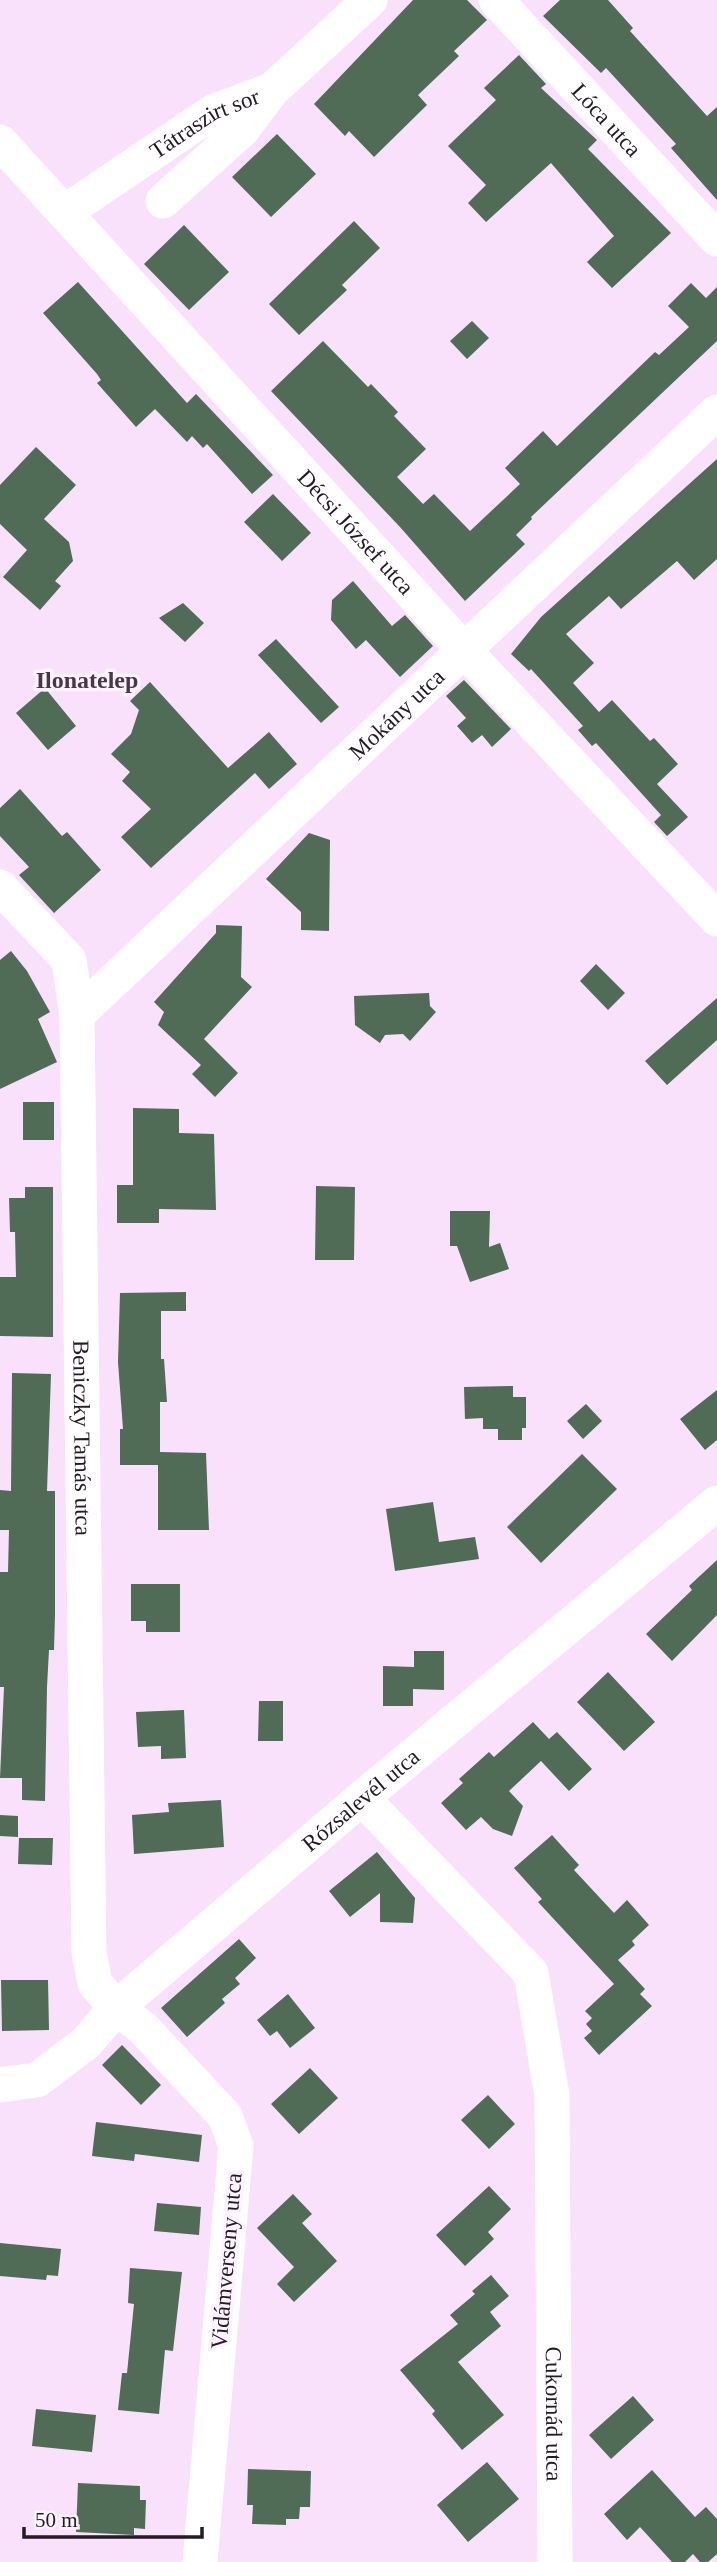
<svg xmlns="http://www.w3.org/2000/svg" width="717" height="2562" font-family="'Times New Roman',serif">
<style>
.building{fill:#506b56}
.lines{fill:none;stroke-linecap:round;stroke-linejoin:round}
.minor{stroke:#fff;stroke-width:35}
.labels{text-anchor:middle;stroke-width:7;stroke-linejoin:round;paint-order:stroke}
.street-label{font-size:23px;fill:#231a24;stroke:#fdf3fe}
.neighbourhood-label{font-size:24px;font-weight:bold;fill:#4a364b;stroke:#fdf3fe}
</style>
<rect width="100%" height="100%" fill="#f9e0fb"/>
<path class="building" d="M413,0H467L487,20L454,51L459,56L418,95L427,105L374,157L349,131L345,136L314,104Z
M560,0H608L633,28L630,31L707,116L717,107V200L671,148L676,144L606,68L601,73L543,16Z
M519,55L546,84L541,88L597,140L588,149L671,233L612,288L587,262L614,236L551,163L486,222L468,203L486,185L448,146L496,100L484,88Z
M277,134L316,174L271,217L232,177Z
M354,221L380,248L342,285L347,290L299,335L269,304Z
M184,225L229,272L189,310L144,264Z
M78,282L187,403L196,394L273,475L252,494L207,444L203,448L192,436L187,442L155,409L136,427L97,383L101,380L97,374L43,313Z
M691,283L706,298L717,287V341L531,517L532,519L516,535L525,544L465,601L400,527L271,391L323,341L368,387L371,384L398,412L394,416L426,449L397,477L423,504L434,494L470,531L520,484L505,468L543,431L557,446L655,352L659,355L689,327L668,306Z
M472,321L489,338L467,359L450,341Z
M36,447L76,485L44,519L69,542L73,561L55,581L61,586L40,610L3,577L27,550L0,524V485Z
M717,459V559L694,580L677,561L621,609L609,596L566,634L594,663L573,683L599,712L612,700L650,741L654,738L678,764L657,784L688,817L667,836L654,822L661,815L596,743L592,746L578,730L583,726L531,669L529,671L511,654L541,617Z
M273,494L311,533L282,561L244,522Z
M353,581L392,626L405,615L433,646L400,677L366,640L356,649L331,620L332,600Z
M183,603L204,623L185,642L159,618Z
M276,639L339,707L321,723L258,655Z
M464,680L511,729L492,747L482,735L472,743L457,726L466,718L446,696Z
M150,682L228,768L269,732L297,764L269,789L255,773L151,868L121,837L151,809L122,781L130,772L111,754L131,734L139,710L130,701Z
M45,688L76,726L48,750L16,713Z
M20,789L62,836L67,832L101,870L54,913L19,875L29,867L0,836V808Z
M309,833L330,840L329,931L301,930V912L266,879Z
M216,925L242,926L241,977L252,987L204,1039L238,1073L215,1097L192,1074L201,1065L158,1025L164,1012L154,1002L216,933Z
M11,951L27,971L50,1012L38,1019L57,1062L0,1089V960Z
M596,964L625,993L608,1010L580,981Z
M429,993L430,1006L436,1012L410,1041L403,1034L385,1035L380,1043L355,1025L354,996Z
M717,998V1040L667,1085L645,1061Z
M23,1102H54V1140H23Z
M133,1108L179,1109V1133L214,1134L216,1210L159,1209V1223H117V1185H133Z
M316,1186L355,1187L354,1260H315Z
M25,1187H53V1337L0,1336V1277H16L15,1232H10L9,1198H25Z
M450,1211H490L489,1247L500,1243L509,1269L470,1282L457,1246H450Z
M186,1292V1311H161V1359H164L167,1402H160V1452L206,1453L209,1530H158V1465H120V1429H123L118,1362L120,1293Z
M12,1373L51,1374L47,1491H55V1615L54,1650H49L47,1687L45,1801L22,1800V1778H0L4,1687H0V1572H8L9,1530H0V1490L11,1491Z
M513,1386V1397H526V1428H522V1440H498V1429H483V1418L465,1419L464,1387Z
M717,1390V1440L705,1450L680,1419Z
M586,1404L602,1421L583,1439L567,1421Z
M582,1454L617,1489L541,1563L507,1527Z
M433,1502L439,1542L475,1537L479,1559L395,1571L386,1509Z
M717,1560V1615L672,1661L646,1634L692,1590L689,1586Z
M131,1584H180V1632H146V1621H131Z
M414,1651H444V1690L413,1689V1706H383V1666L414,1667Z
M608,1672L655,1722L624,1751L577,1702Z
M259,1701H283V1741H258Z
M184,1710L186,1758L161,1759V1746L138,1747L136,1712Z
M533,1722L549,1739L557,1732L592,1769L569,1791L541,1761L509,1791L523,1806L512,1836L493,1829L481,1817L466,1830L441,1803L463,1783L459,1779L489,1752L494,1757Z
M221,1800L224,1847L134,1854L132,1815L169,1812L168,1803Z
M0,1815L18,1816V1837L0,1836Z
M552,1835L579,1865L574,1870L614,1913L627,1900L649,1925L632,1941L635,1945L618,1960L645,1989L640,1994L652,2006L599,2055L584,2038L592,2031L586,2024L592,2018L585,2011L614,1984L538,1902L542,1899L514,1868Z
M19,1838H53L52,1865L18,1864Z
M377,1852L415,1898L413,1923L380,1922V1893L350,1917L329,1891Z
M239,1939L256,1958L235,1978L240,1984L222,1999L225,2003L187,2037L161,2008Z
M1,1980H48L49,2030L2,2031Z
M288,1994L315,2028L290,2048L277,2031L270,2036L257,2020Z
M122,2045L161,2085L141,2105L102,2065Z
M310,2068L338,2098L299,2134L271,2104Z
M488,2095L515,2124L489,2149L461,2120Z
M96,2122L202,2135L199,2162L135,2154L134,2161L92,2156Z
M489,2186L511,2209L488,2232L494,2239L465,2266L436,2235Z
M293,2194L312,2214L302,2223L337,2261L294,2302L277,2284L294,2267L257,2228Z
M157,2203L201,2207L199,2235L154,2231Z
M0,2243L61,2249L58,2276L47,2275L46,2280L0,2276Z
M130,2268L182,2272L173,2351L165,2350L159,2414L118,2410L122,2373H127L134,2304L128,2303Z
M491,2275L509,2296L490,2312L501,2326L458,2362L504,2415L462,2450L432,2414L435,2411L400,2370L458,2324L450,2315L475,2294L472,2291Z
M633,2396L654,2420L611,2459L589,2435Z
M36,2409L96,2415L92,2452L32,2446Z
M487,2462L519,2499L468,2542L437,2505Z
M248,2469L311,2471L310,2507H300L299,2519H286V2525L252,2524L253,2505H247Z
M652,2470L695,2517L706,2507L717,2519V2554L708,2562H700L693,2554L685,2562H672L640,2527L627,2540L604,2514Z
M78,2483L140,2486V2500H146L145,2529L134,2528V2535L76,2532Z"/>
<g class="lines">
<g class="minor">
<path id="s1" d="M496,0L717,239"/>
<path id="s2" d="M0,142L463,649L717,919"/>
<path d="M163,201L242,130L272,90"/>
<path id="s3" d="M65,212L213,112L272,90L370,0"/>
<path id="s4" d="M0,887L69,960L77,1015L89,1952L95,1983L116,2008L143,2028L225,2116L236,2146L200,2562"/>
<path id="s5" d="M77,1015L717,412"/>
<path id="s6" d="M362,1798L531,1973L552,2095L555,2562"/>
<path id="s7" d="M0,2085L37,2080L86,2043L116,2008L362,1798L717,1503"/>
</g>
</g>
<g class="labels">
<g class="street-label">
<text dy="8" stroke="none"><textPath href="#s1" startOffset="163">Lóca utca</textPath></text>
<text dy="8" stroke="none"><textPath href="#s3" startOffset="166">Tátraszirt sor</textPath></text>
<text dy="8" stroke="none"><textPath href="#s2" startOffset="528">Décsi József utca</textPath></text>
<text dy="8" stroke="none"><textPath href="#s5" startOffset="439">Mokány utca</textPath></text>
<text dy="8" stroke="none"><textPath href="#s4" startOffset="579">Beniczky Tamás utca</textPath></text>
<text dy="8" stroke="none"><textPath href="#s7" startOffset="466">Rózsalevél utca</textPath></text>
<text transform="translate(226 2261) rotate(-85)" y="8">Vidámverseny utca</text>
<text dy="8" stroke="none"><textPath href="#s6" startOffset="686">Cukornád utca</textPath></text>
</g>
<g class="neighbourhood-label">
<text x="87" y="688">Ilonatelep</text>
</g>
</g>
<path d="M24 2527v10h178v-10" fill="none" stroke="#231a24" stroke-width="3.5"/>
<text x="35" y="2527" font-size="21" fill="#231a24" stroke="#fdf3fe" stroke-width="5" paint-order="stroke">50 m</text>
</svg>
